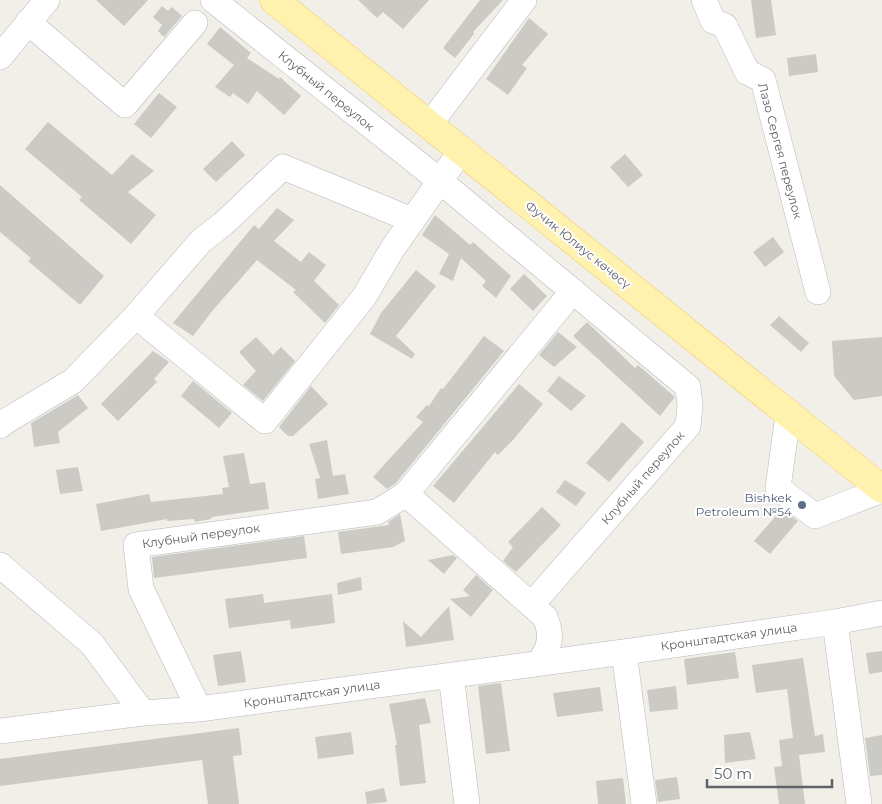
<svg xmlns="http://www.w3.org/2000/svg" width="882" height="804" font-family="Montserrat,sans-serif">
<style>
.building{fill:#cccac5}
.lines{fill:none;stroke-linecap:round;stroke-linejoin:round}
.minor-casing{stroke:#b5b8bc;stroke-width:26}
.major-casing{stroke:#f2c960;stroke-width:29}
.minor{stroke:#fff;stroke-width:25}
.major{stroke:#fff2af;stroke-width:28}
.service-dot{fill:#5c6f8a;stroke:#fff;stroke-width:2}
.labels{text-anchor:middle;stroke-width:4;stroke-linejoin:round;paint-order:stroke}
.street-label{font-size:12px;fill:#5f6368;stroke:#fff}
.service-label{font-size:12px;fill:#4e5e75;stroke:#fff;text-anchor:end}
</style>
<rect width="100%" height="100%" fill="#f1efe8"/>
<path class="building" d="M96,0H148L124,26Z
M358,0H429L403,29L383,12L377,18Z
M480,0H503L473,32L474,34L455,58L443,48Z
M751,0H771L776,35L756,38Z
M162,6L168,11L172,7L182,16L164,37L158,31L162,25L153,17Z
M529,18L548,34L522,65L527,68L508,95L486,79Z
M220,27L251,53L247,58L279,79L280,77L301,96L284,115L257,91L248,104L233,93L230,97L215,87L234,65L207,44Z
M816,54L818,72L789,76L787,58Z
M159,93L177,107L151,138L134,124Z
M48,122L112,175L132,154L154,171L128,192L156,215L131,244L79,200L82,197L25,149Z
M232,141L245,155L216,182L203,169Z
M625,154L643,175L628,187L610,167Z
M0,185L104,276L80,305L28,261L31,258L0,232Z
M277,208L294,220L274,241L301,262L309,252L326,265L314,281L339,305L325,323L293,292L296,290L257,260L213,310L193,336L173,323L254,225L259,229Z
M435,215L470,245L473,242L511,276L496,298L482,286L486,281L461,258L453,281L439,274L449,254L422,235Z
M773,237L784,252L765,267L753,252Z
M416,270L436,286L396,336L415,354L412,359L370,334L381,313Z
M524,274L547,296L533,311L510,289Z
M779,316L809,343L801,352L770,325Z
M587,322L635,368L638,365L675,397L660,416L573,336Z
M558,332L577,347L554,367L539,355Z
M484,336L504,351L396,483L387,489L373,477L423,422L416,417L427,405L429,406L441,388L443,389Z
M256,337L273,355L281,347L295,361L263,401L243,385L256,371L239,352Z
M882,337V396L854,400L834,376L832,341Z
M153,351L169,362L154,379L157,382L118,421L101,404Z
M559,376L586,396L571,411L547,391Z
M193,381L232,413L219,428L181,396Z
M519,384L543,404L513,440L498,455L495,452L454,503L433,486Z
M311,386L328,404L293,436H288L279,427Z
M78,395L88,408L58,432L60,443L34,447L31,423Z
M622,422L644,442L609,482L586,463Z
M327,440L333,476L345,474L349,494L318,499L315,479L320,478L309,444Z
M244,453L250,484L265,482L269,509L211,517V519L195,522L194,519L167,521V519L101,531L96,504L149,494L151,502L223,494L222,488L229,487L223,456Z
M78,467L83,491L60,494L56,470Z
M565,480L586,493L576,506L556,492Z
M542,507L561,525L516,572L503,561L513,547L508,542Z
M782,509L798,521L770,554L754,541Z
M400,514L405,541L393,547L341,554L338,532L389,525L388,522Z
M304,536L307,558L154,578L152,557Z
M453,555L457,558L444,574L428,560Z
M476,575L493,590L471,617L450,599L470,596L463,590Z
M361,577L362,590L338,595L337,583Z
M263,594L264,603L332,594L335,623L291,629L290,620L229,628L225,599Z
M449,606L454,640L406,647L403,621L421,637Z
M241,651L246,682L218,686L213,655Z
M882,651V672L869,674L866,653Z
M735,652L739,678L687,685L684,659Z
M803,658L815,736L823,734L825,752L799,755L805,804H779L774,767L782,766L779,740L793,738L787,689L756,693L752,665Z
M501,683L510,751L486,754L478,686Z
M676,686L678,709L650,712L647,690Z
M600,687L603,711L557,717L553,693Z
M425,698L431,723L419,725L426,783L400,786L395,745H397L389,704Z
M239,728L242,755L233,756L239,804H208L202,760L0,786V759Z
M351,732L354,754L318,759L315,737Z
M750,732L756,759L725,763L724,735Z
M882,735V775L870,776L865,738Z
M677,777L680,799L658,802L655,780Z
M623,778L626,804H598L596,781Z
M384,788L387,802L367,804L365,792Z"/>
<g class="lines">
<defs>
<path id="minor" d="M213,0L440,181L688,387L690,405L688,426L533,603
M704,0L713,21L725,26L747,72L763,80L818,292
M28,22L125,105L195,23
M0,57L47,0
M429,125L524,0
M136,316L265,421L364,297L393,248L461,151
M788,415L778,488L815,516L882,490
M0,426L6,421L73,381L136,316L201,241L223,224L283,167L412,220
M406,494L545,617C553,636 550,647 539,663
M0,565L92,644L143,713
M835,622L859,804
M624,652L644,804
M451,675L467,804
M199,709L141,589L136,545L377,512L406,494L573,291
M0,731L143,713L199,709L624,652L835,622L882,613"/>
<path id="major" d="M274,0L882,489"/>
</defs>
<use href="#minor" class="minor-casing"/>
<use href="#major" class="major-casing"/>
<use href="#minor" class="minor"/>
<use href="#major" class="major"/>
</g>
<circle class="service-dot" cx="802" cy="505" r="5"/>
<g class="labels">
<g class="street-label">
<text transform="translate(326 91) rotate(39)" y="4">Клубный переулок</text>
<text transform="translate(780 151) rotate(75)" y="4">Лазо Сергея переулок</text>
<text transform="translate(578 245) rotate(39)" y="4">Фучик Юлиус көчөсү</text>
<text transform="translate(643 478) rotate(-49)" y="4">Клубный переулок</text>
<text transform="translate(201 536) rotate(-8)" y="4">Клубный переулок</text>
<text transform="translate(729 637) rotate(-8)" y="4">Кронштадтская улица</text>
<text transform="translate(312 694) rotate(-8)" y="4">Кронштадтская улица</text>
</g>
<g class="service-label">
<text x="792" y="502">Bishkek<tspan x="792" dy="14">Petroleum №54</tspan></text>
</g>
</g>
<path d="M707 779v8h125v-8" fill="none" stroke="#5f6368" stroke-width="2.5"/>
<text x="714" y="779" font-size="15" fill="#5f6368" stroke="#ffffff" stroke-width="4" paint-order="stroke">50 m</text>
</svg>
